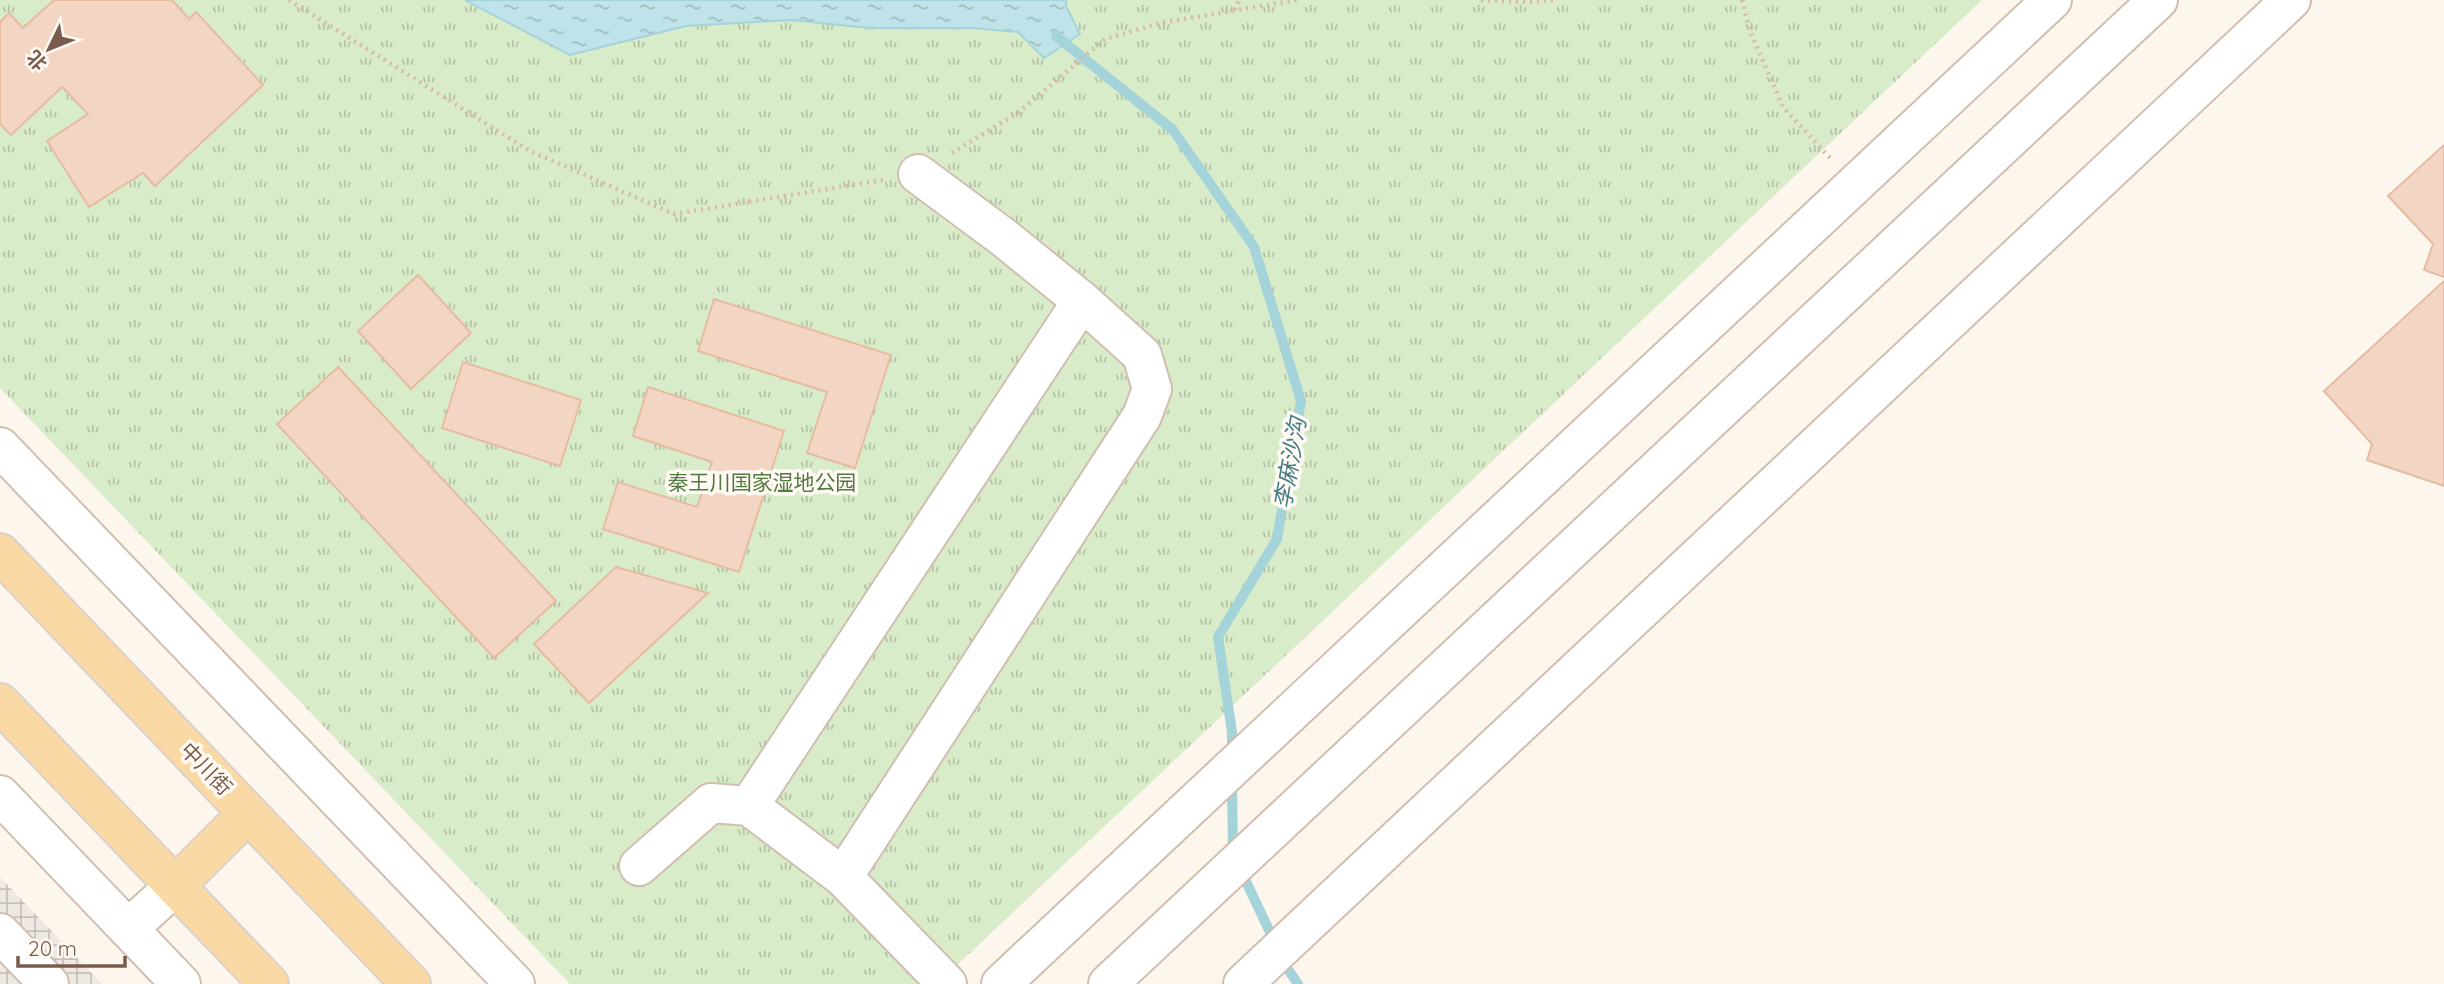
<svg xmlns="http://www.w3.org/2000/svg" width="2444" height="984" font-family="Quicksand,'Noto Sans SC',sans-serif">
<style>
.industrial{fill:url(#industrial-grid)}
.park{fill:url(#park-tufts)}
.water{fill:url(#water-ripples);stroke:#a5d3da;stroke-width:2}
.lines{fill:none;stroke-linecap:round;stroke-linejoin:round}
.stream{stroke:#a5d3da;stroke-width:10}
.building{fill:#f3d5c3;stroke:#e6bba3;stroke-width:2}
.minor-casing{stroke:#d1beb0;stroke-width:42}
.major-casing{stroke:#dad1cd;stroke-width:42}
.path{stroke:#d9b8a5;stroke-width:4.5;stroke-dasharray:2 5;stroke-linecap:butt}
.minor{stroke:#fff;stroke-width:38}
.major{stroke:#fbd9a5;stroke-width:38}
.labels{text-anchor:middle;stroke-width:7;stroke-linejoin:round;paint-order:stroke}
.park-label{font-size:21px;fill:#537a41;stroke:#fffaf3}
.street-label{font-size:21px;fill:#7a5c4d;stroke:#fffaf3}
.water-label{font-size:23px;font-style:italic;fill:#437c86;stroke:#fffaf3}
</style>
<defs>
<pattern id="industrial-grid" width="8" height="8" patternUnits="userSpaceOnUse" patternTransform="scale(1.75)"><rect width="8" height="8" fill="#efe9e4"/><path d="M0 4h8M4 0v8" fill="none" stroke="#c7c0bb"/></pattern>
<pattern id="park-tufts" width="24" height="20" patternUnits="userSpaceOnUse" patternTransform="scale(1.75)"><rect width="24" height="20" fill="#d8ecc9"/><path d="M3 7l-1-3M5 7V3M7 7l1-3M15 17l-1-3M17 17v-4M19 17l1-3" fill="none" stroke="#b4c2a5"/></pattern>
<pattern id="water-ripples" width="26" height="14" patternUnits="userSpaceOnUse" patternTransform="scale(1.75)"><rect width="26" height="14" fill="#bfe3e8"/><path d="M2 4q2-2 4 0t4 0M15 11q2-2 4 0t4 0" fill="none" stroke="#a0bbbe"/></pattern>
</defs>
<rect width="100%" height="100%" fill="#fdf6ec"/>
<path class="industrial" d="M0,877L102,984H0Z"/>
<path class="park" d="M0,0H1982L937,984H570L0,388Z"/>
<path class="water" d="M465,0H1066V6L1080,34L1044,58L1018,32L972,28H869L792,20L686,26L570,55Z"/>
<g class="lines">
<path class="stream" d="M1056,36L1173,130L1254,247L1301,401L1277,539L1218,637L1232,732V755
M1232,782L1233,853
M1241,871L1287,968L1298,984"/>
</g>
<path class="building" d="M54,0H172L189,19L196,12L263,85L155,186L143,173L89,207L47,141L88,114L62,87L11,135L0,124V22L9,13L23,28Z
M2444,145V277L2424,270L2433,244L2388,196Z
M418,275L471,333L411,389L358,331Z
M2444,281V486L2367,460L2372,444L2324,391Z
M714,299L891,355L855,468L807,453L827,392L698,351Z
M463,362L581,400L560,466L442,428Z
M338,367L556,601L494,658L277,424Z
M648,387L784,431L739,572L603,529L618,482L697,507L712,462L633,436Z
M616,567L708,593L589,703L534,644Z"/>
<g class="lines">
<defs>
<path id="minor" d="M0,447L515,984
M0,795L181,984
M749,806L1082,301
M639,866L711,803L749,806L843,877L947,984
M843,877L1142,416L1152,389L1142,355L1082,301L1003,237L918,174
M128,929L175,886
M0,933L49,984
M1001,984L2052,0
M1108,984L2158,0
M1243,984L2291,0"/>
<path id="major" d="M0,553L411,984
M0,703L269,984
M175,886L248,813"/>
</defs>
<use href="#minor" class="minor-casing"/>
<use href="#major" class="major-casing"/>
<path class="path" d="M289,0L530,151L674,214L883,180
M1481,0L1528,2L1556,0
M1742,0L1750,31L1783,107L1830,158
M1235,10L1239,0
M952,153L1019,112L1105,39L1160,23L1297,0"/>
<use href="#minor" class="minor"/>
<use href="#major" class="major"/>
</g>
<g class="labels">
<g class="park-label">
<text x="762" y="490">秦王川国家湿地公园</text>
</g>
<g class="street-label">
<text transform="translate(206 769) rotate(46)" y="7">中川街</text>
</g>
<g class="water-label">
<text transform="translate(1290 463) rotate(-80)" y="8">李麻沙沟</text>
</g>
</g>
<g transform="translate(49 49) rotate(227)" stroke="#fffaf3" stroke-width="5" paint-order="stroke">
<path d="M0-5L12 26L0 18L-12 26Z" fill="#7a5c4d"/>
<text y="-10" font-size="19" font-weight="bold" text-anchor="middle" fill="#7a5c4d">北</text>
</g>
<path d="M18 956v10h107v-10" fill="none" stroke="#7a5c4d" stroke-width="3.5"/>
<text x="28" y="956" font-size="21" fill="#7a5c4d" stroke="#fffaf3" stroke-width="5" paint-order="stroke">20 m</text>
</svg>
